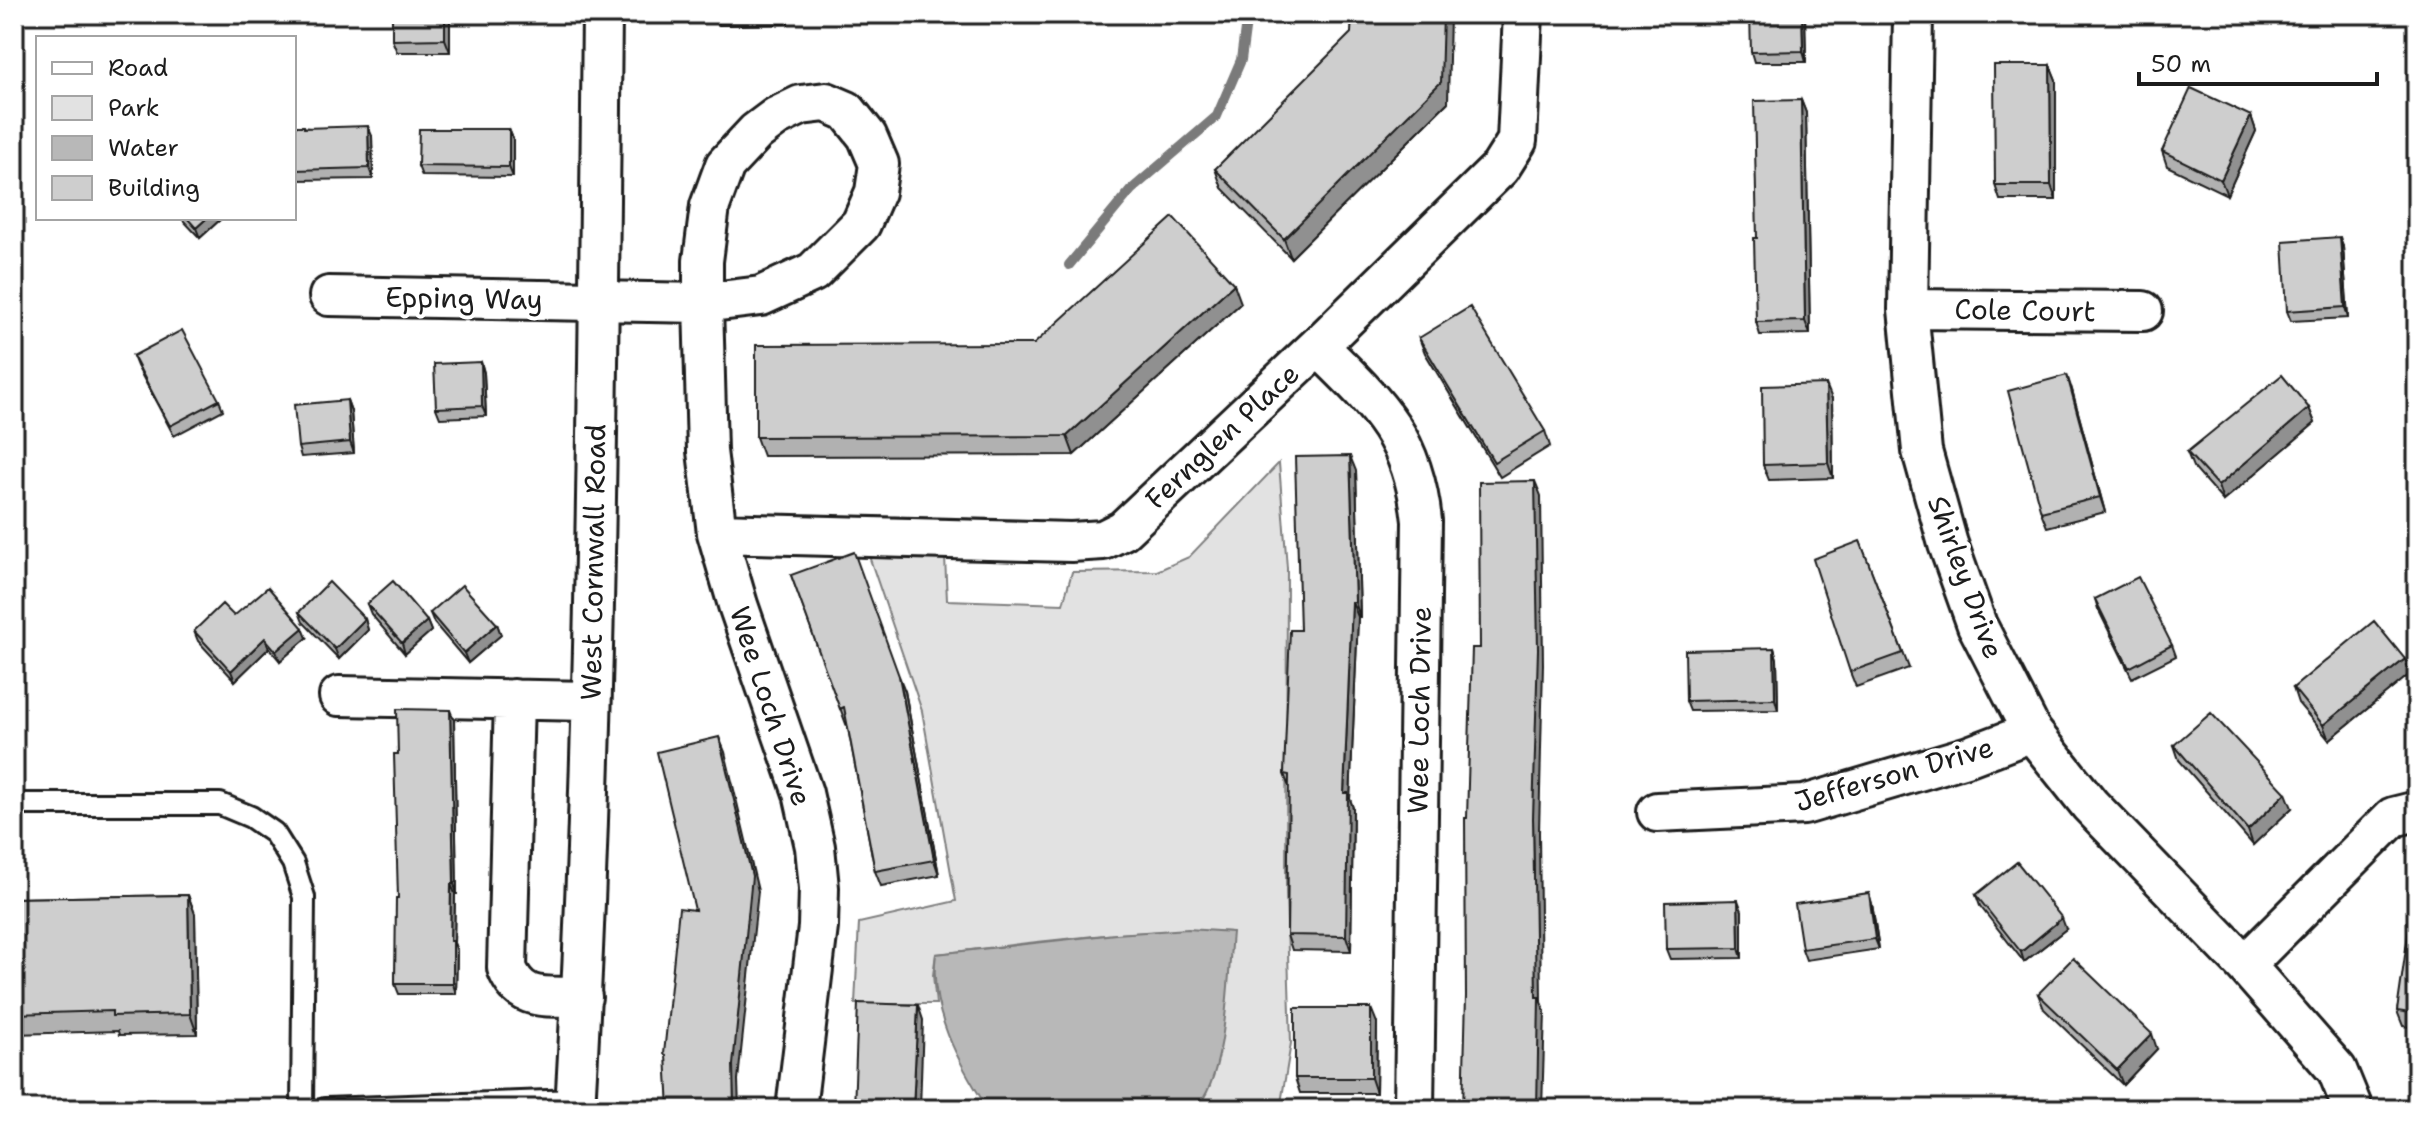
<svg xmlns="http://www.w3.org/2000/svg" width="2431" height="1123" font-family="'Shantell Sans',sans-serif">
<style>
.green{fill:#e2e2e2;stroke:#7f7f7f;stroke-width:2}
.water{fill:#b8b8b8;stroke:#7a7a7a;stroke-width:2}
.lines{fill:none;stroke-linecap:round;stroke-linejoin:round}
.stream{stroke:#7a7a7a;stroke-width:10}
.service-casing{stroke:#1c1c1c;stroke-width:26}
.minor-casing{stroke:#1c1c1c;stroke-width:44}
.service{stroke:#fff;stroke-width:20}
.minor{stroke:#fff;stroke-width:38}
.wall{fill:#b1b1b1;stroke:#1c1c1c;stroke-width:2}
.shaded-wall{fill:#909090;stroke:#1c1c1c;stroke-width:2}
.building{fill:#cecece;stroke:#1c1c1c;stroke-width:2}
.labels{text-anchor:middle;stroke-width:8;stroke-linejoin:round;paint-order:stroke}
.street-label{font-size:28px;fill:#1c1c1c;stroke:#fff}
</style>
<rect width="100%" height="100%" fill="#fff"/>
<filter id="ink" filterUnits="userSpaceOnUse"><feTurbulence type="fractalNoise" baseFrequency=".0125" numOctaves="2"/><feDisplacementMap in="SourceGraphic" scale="16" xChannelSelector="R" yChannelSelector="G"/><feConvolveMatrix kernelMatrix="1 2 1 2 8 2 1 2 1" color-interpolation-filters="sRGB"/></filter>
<g filter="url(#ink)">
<path class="green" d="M1279,463L1287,568L1286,893L1291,1043L1280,1109H1195L1203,1101L1231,932C1133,927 1034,943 936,954L933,975L936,1004H855L859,923L956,901L922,711L869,556L945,557L947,600L1063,604L1072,572L1157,571L1189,557Z"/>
<path class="water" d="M1188,929L1232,932C1228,976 1227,1079 1195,1109H988C959,1064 928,1009 936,954L1116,934Z"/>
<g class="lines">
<path class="stream" d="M1069,265L1131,190L1217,116L1241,60L1247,14"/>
<defs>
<path id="service" d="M14,804H220L251,817L274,833L293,863L304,897L302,1109
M325,1109L576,1100"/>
<path id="minor" d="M1913,14L1908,309L1922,451L1948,544L1977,625L2032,732L2090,805L2245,965L2337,1070L2353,1109
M329,296L703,303L761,296L813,272L861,224L875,192L879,164L867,136L847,111L826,102L801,105L776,117L756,132L725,165L710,206L703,261V303L707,451L717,533L738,605L803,793L815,847L819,888L818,927L796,1109
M1908,309L2143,311
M1318,346C1376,403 1413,435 1422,521L1414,1109
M717,533L1071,542L1103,540L1123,530L1318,346L1500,168L1517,141L1523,14
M339,696L590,701
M514,699L507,968C521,1004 548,995 582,997
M1657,812L1804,805L1969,756L2032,732
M2245,965L2393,817L2417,811
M575,1109C596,745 598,379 602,14"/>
</defs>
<use href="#service" class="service-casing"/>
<use href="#minor" class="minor-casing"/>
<use href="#service" class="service"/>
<use href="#minor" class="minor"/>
</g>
<path class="wall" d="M450,14V52H397L392,40Z
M716,14H788V24L719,25Z
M1805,14L1806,62H1754L1751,52Z
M2050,65L2056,80V200H2000L1995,185Z
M1801,100L1806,113L1810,334L1760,335L1756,322L1757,238Z
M1448,102L1291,258L1222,188L1215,169Z
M2251,116L2256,131L2227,195L2167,166L2162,151Z
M294,126L372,136L373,179L294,180Z
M509,129L513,139V177L422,176L418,166Z
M181,218H222L200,238Z
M2343,247L2348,318L2291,321L2287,311Z
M1241,303L1074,455L763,456L756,437Z
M1419,338L1545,431L1550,446L1500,477L1425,353Z
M133,356L219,400L223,410L174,436L137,366Z
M481,362L484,373L486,416L440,418L436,408Z
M2072,390L2105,512L2047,527L2041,512Z
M1832,399L1833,478L1769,480L1763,465Z
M347,400L351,411L354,453L301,457L298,447Z
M2309,408L2315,423L2223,501L2193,467L2187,452Z
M1356,471L1360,617H1358L1350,799L1353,808L1351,951L1292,950L1287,935L1289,787L1284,774L1300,630Z
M1860,541L1909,668L1856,687L1850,672Z
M791,575L905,691L939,875L881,886L875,871L847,723L846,724Z
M2095,599L2172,645L2176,656L2132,678L2098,609Z
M367,604L427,621L431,631L405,654L371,614Z
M299,612L365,619L368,630L339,659L303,622Z
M430,613L497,624L501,635L468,663L434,623Z
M234,616L307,638L280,661L269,648L235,681L198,641L194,631Z
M1774,648L1777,659L1778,710L1690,711L1686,701Z
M2405,659L2410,674L2329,740L2298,703L2293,688Z
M454,720L457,894H455L454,943L457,951L456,994H399L395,984L398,898V754Z
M2174,745L2292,808L2253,845L2179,760Z
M1869,893L1872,904L1879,949L1806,960L1802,949Z
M188,895L195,914L197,1034L119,1035L118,1031L14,1034V898Z
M1976,895L2066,929L2024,962L1980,906Z
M2417,908V1028L2403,1026L2397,1011Z
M1742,911V958L1670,959L1666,949Z
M2038,994L2157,1049L2123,1085L2044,1009Z
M1377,1023L1376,1093H1300L1295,1078Z"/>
<path class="shaded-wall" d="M445,14H450V52L445,39Z
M1443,14H1450L1448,102L1291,258L1284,239Z
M1802,14H1805L1806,62L1803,51Z
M2050,65L2056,80V200L2051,185Z
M1801,100L1806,113L1810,334L1805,321Z
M2251,116L2256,131L2227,195L2221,180Z
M368,126L372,136L373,179L369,168Z
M509,129L513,139V177L509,167Z
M207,218H222L200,238L196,228Z
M2340,237L2343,247L2348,318L2345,307Z
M1234,284L1241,303L1074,455L1067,436Z
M481,362L484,373L486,416L482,406Z
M2067,375L2072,390L2105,512L2100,497Z
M1826,384L1832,399L1833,478L1828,463Z
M347,400L351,411L354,453L350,442Z
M2309,408L2315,423L2223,501L2218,486Z
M1350,456L1356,471L1360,617L1355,602Z
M1535,481L1541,496L1543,664L1539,833L1541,1002L1545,1012L1542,1109H1537L1533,818Z
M1352,602L1358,617L1350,799L1353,808L1351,951L1346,936L1344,793Z
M365,619L368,630L339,659L335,649Z
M427,621L431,631L405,654L402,643Z
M497,624L501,635L468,663L464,653Z
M303,628L307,638L280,661L276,651Z
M265,638L269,648L235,681L231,671Z
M1774,648L1777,659L1778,710L1775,699Z
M2405,659L2410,674L2329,740L2323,725Z
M899,676L905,691L939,875L934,860Z
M450,710L454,720L457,894L454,884Z
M719,737L725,752L758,891L738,1080L739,1109H734Z
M2286,793L2292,808L2253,845L2248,830Z
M451,884L455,894L454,943L457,951L456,994L453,984L450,941Z
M1869,893L1872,904L1879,949L1875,939Z
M188,895L195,914L197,1034L190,1014Z
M1738,900L1742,911V958L1739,948Z
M2062,918L2066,929L2024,962L2021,952Z
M918,1005L923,1020L920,1109H913Z
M1371,1008L1377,1023L1376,1093L1371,1078Z
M2152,1034L2157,1049L2123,1085L2117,1070Z"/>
<path class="building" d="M392,14H445V39L392,40Z
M1352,14H1443L1441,82L1284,239L1215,169L1351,33Z
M1750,14H1802L1803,51L1751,52Z
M1994,65H2050L2051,185H1995Z
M2191,88L2251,116L2221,180L2162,151Z
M1801,100L1805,321L1756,322L1754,238H1757L1754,101Z
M294,126H304V128L368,126L369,168L294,170Z
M419,129H509V167L418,166Z
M1173,217L1234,284L1067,436L756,437V345L1034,344Z
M187,218H207L196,228Z
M2340,237L2345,307L2287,311L2283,241Z
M1470,307L1545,431L1494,462L1419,338Z
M182,330L219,400L170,426L133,356Z
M481,362L482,406L436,408L434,364Z
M2067,375L2100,497L2041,512L2008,391Z
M2282,375L2309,408L2218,486L2187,452Z
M1826,384L1828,463L1763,465L1762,386Z
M347,400L350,442L298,447L294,405Z
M1350,456L1355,602H1352L1344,793H1348L1346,936L1287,935L1289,775L1284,774L1290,630H1300L1295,457Z
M1535,481L1538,649L1533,818L1536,997H1539L1537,1109H1463L1466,996L1465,818H1467L1472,648H1480L1479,482Z
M1860,541L1903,653L1850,672L1813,559Z
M854,552L899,676L934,860L875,871L844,707L840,709L791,575Z
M2138,577L2172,645L2129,668L2095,599Z
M393,581L427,621L402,643L367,604Z
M329,582L365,619L335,649L299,612Z
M462,585L497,624L464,653L430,613Z
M268,587L303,628L276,651L265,638L231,671L194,631L222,604L234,616Z
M2374,621L2405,659L2323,725L2293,688Z
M1774,648L1775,699L1686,701L1685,650Z
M397,709L450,710L454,884H451L450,941H453V984H395L396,898H398L394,754H398Z
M2211,713L2286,793L2248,830L2174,745Z
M719,737L752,876L733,1065L734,1109H669L666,1055L664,1054L679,908L695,910L657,752Z
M2017,862L2062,918L2021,952L1976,895Z
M1869,893L1875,939L1802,949L1795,904Z
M188,895L190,1014L112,1016V1011L14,1014V898Z
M1738,900L1739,948L1666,949L1665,902Z
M2412,907L2417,908V1014L2397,1011Z
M2073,958L2152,1034L2117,1070L2038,994Z
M858,1003L918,1005L913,1109H854Z
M1295,1008H1371V1078H1295Z"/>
</g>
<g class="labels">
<g class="street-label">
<text transform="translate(464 298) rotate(1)" y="10">Epping Way</text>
<text transform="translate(2025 310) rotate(1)" y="10">Cole Court</text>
<text transform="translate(1222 436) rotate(-43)" y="10">Fernglen Place</text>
<text transform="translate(593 562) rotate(-89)" y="10">West Cornwall Road</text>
<text transform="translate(1966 577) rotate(70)" y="10">Shirley Drive</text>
<text transform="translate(771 706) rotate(72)" y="10">Wee Loch Drive</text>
<text transform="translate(1419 710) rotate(-89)" y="10">Wee Loch Drive</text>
<text transform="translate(1894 774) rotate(-16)" y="10">Jefferson Drive</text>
</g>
</g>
<rect width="2431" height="1123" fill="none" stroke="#fff" stroke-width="48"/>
<rect x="24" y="24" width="2383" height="1075" fill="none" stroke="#1c1c1c" stroke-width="3" filter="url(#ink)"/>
<rect x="36" y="36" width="260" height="184" fill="#ffffff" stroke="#a4a4a4" stroke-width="2"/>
<rect x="52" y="62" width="40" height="12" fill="#ffffff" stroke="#a4a4a4" stroke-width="2"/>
<text x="108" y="76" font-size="24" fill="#1c1c1c">Road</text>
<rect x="52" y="96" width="40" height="24" fill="#e2e2e2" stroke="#a4a4a4" stroke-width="2"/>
<text x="108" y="116" font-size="24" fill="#1c1c1c">Park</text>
<rect x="52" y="136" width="40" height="24" fill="#b8b8b8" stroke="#a4a4a4" stroke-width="2"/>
<text x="108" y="156" font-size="24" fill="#1c1c1c">Water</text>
<rect x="52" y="176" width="40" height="24" fill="#cecece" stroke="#a4a4a4" stroke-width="2"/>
<text x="108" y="196" font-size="24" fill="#1c1c1c">Building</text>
<path d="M2139 72v12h238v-12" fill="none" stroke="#1c1c1c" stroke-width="4"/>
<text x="2151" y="72" font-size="24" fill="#1c1c1c" stroke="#ffffff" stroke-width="6" paint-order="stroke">50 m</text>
</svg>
